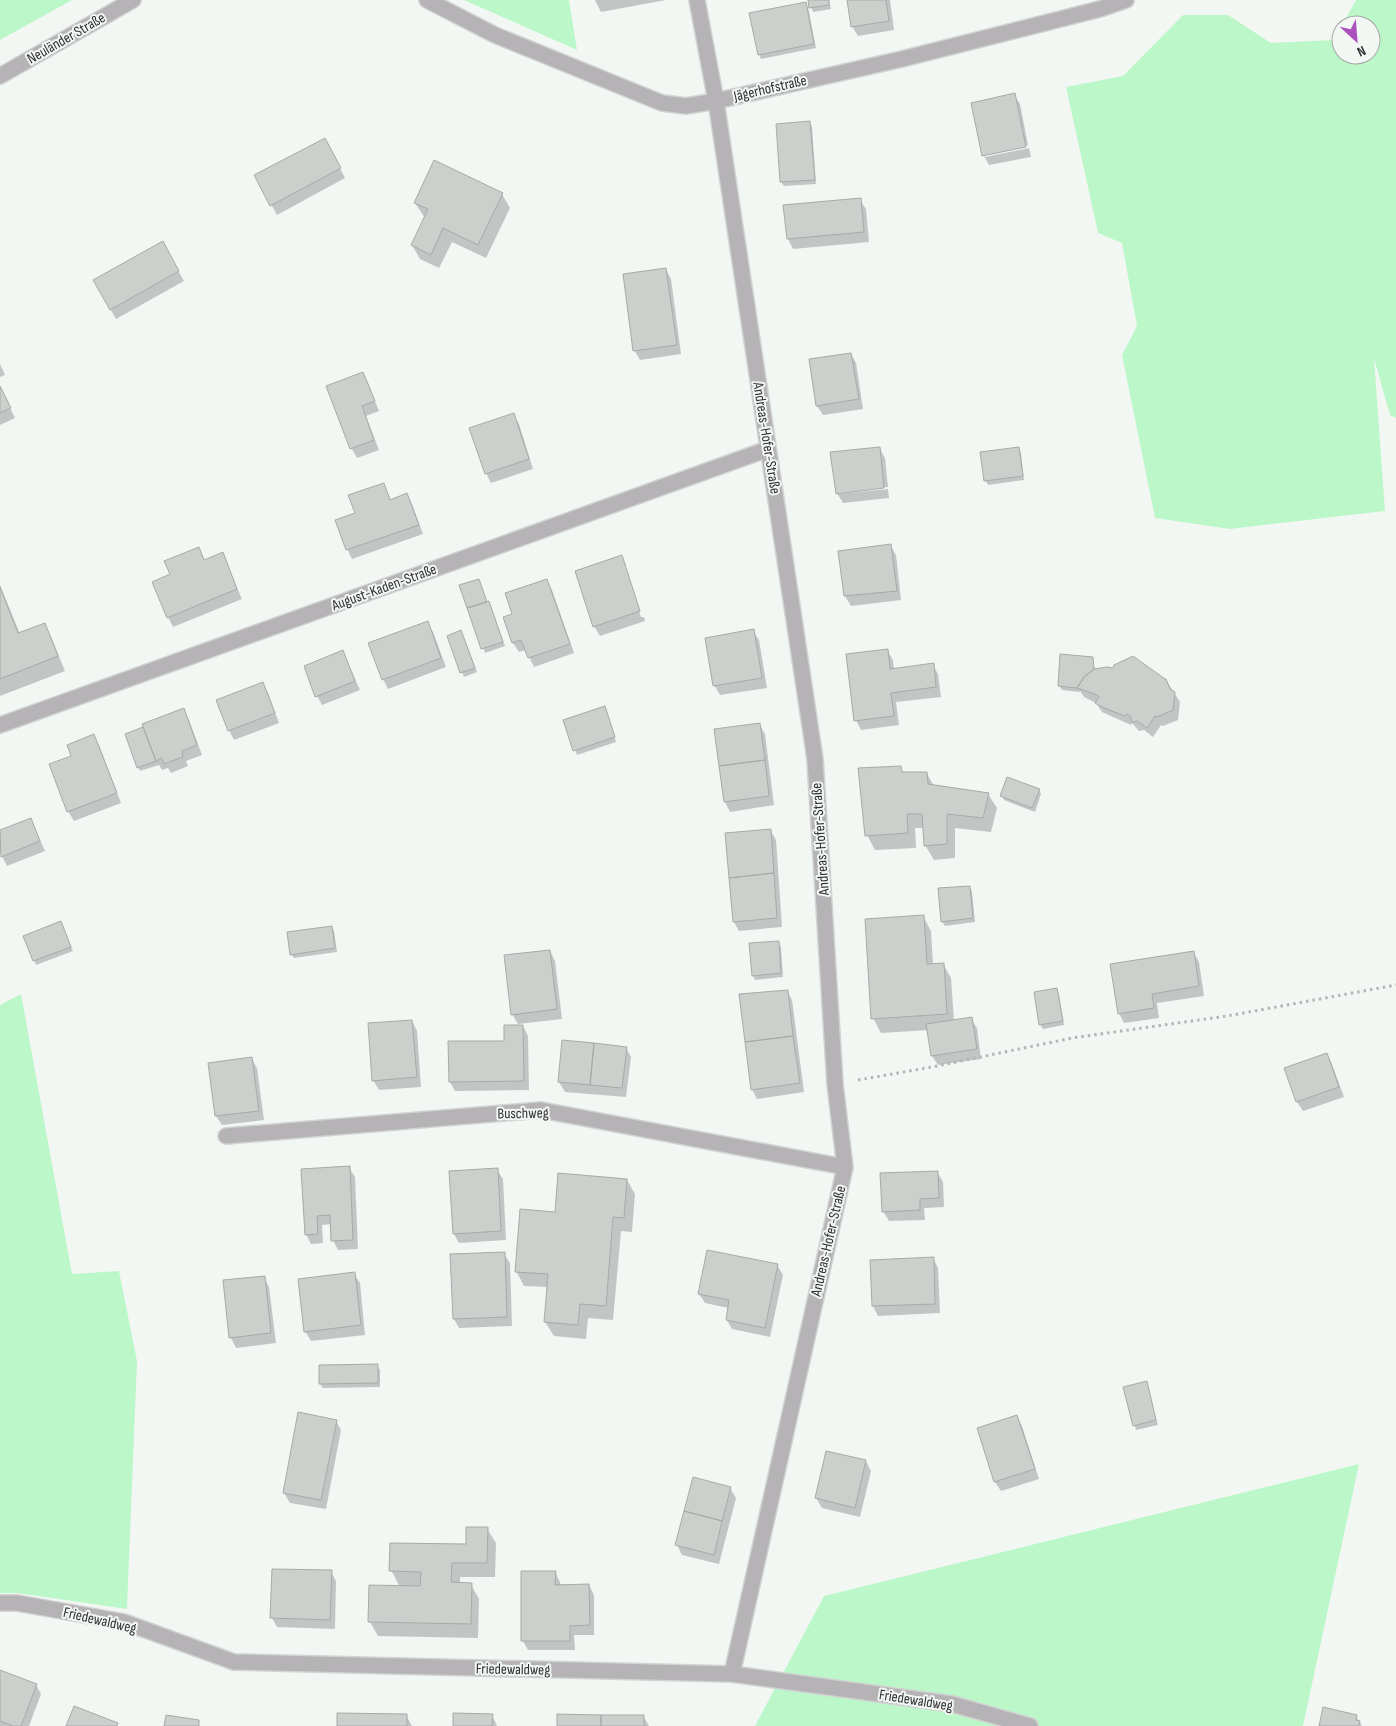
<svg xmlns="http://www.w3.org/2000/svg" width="1396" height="1726" font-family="'Sofia Sans Condensed',sans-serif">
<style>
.green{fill:#bcf7ca}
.shadow{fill:#0003}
.building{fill:#ccd0cd;stroke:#a7aba8}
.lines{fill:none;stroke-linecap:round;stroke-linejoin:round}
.minor-casing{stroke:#d0d3d1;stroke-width:18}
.path{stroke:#b3b6b4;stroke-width:3;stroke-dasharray:2.5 4;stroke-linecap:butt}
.minor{stroke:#b5b3b5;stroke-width:15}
.labels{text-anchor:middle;stroke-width:4;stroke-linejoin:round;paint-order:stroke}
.street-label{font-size:15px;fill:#2f302f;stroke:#f3f7f4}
</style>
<rect width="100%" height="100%" fill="#f3f7f4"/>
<path class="green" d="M0,0H72L0,40Z
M464,0H569L577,50Z
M1356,0H1396V418L1390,415L1374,358L1385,511L1230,529L1155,518L1122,355L1137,326L1122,243L1098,233L1066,87L1123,76L1183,15H1228L1271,43L1333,40L1341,27V55H1371V25H1342Z
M21,994L72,1274L119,1271L137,1361L127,1609L17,1593H0V1005Z
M1359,1464L1303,1726H755L824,1596Z"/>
<path class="shadow" d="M595,0H666L601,12Z
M809,0H829L831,9L813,12Z
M848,0H890L894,30L858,36L852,26Z
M805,3L808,7L816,48L761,59L759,54Z
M1014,95L1020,104L1028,145L985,155V157L1029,148L1031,157L989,165L984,156L973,104Z
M809,123L812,127L816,184L784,186L781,182Z
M330,149L345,178L277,215L256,176Z
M502,194L510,208L486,258L452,242L439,268L420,259L412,245L425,218L415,203Z
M860,200L866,209L869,242L793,249L788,239L785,207Z
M162,242L184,281L116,319L94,281Z
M666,270L671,279L681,354L640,360L634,350Z
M851,354L856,363L863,409L823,415L817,406Z
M0,364L5,375L0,377Z
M363,373L368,383L379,411L366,416L379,450L357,458L352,449L328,386Z
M0,388L15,418L0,425Z
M513,415L519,424L533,469L491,483L486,473Z
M879,448L885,458L888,487L839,492V494L888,489L889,498L843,503L837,493Z
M1019,449L1021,453L1024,480L988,485L985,480Z
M383,484L391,500L407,495L412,504L423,534L352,559L347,549L357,514Z
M891,546L896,555L901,600L851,606L845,596L840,552Z
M199,548L205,561L222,554L242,599L173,627L168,617L171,575Z
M621,556L626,565H624L641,617H644L645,621L600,636L594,626Z
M547,581L552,590L574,653L534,667L526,650L519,652L513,643L504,618L514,614Z
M0,585L20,634L44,624L52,639L65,671L0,696Z
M461,586L489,602L505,646L485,653Z
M427,622L433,632L446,667L388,689L383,679Z
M753,631L759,640L767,688L720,695L714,685Z
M463,636L477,672L464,677L448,637Z
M887,650L893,660L894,670L933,665L938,674L941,697L896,702L899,725L861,730L856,720Z
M343,652L360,690L322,705L317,696Z
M1092,658L1095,670L1166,680L1180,702L1178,720L1163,726L1161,725L1153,737L1144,730L1139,731L1132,723L1131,725L1102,712L1096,703L1084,697L1080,691L1079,692L1062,690L1059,685Z
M263,684L268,693L279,723L234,740L229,730Z
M183,710L189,720L202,755L186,761L188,766L171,773L168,768L162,770L159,765L140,771L138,767L145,733Z
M607,712L616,742L577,755L565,721Z
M759,724L765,734L774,805L730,812L725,802L716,730Z
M94,736L99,745L121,803L74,821L68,811Z
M900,767L904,774H927L934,786L988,794L997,808L991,832L955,828V858L934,860L925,845L924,828H915L916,848L875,850L867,835Z
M1039,790L1041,794L1035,812L1004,800L1002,795Z
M31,820L45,851L7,866L0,852V832Z
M770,830L776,840L782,927L739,931L734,922Z
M970,888L972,892L975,922L945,926L942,921Z
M923,916L931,931L933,965L943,964L951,978L954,1021L971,1019L977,1028L981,1059L938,1065L932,1056L928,1030L881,1033L873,1018Z
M63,927L73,951L36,965L25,937Z
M332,927L334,931L337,952L294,958L291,954Z
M778,943L781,947L783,977L755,980L753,975Z
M550,951L555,961L562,1019L518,1024L512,1014Z
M1194,953L1199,962L1204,996L1157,1003L1159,1018L1124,1023L1119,1013Z
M1057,990L1059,994L1064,1025L1043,1029L1040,1024Z
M787,991L792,1000L804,1092L757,1099L752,1089Z
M412,1021L417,1031L421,1087L379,1090L373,1080Z
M523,1026L528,1036L529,1090L455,1091L450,1082L506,1042Z
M563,1042L626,1048L631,1057L626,1097L565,1092L559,1082Z
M1327,1055L1332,1064L1344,1097L1303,1111L1297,1102L1286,1069Z
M252,1059L257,1068L264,1120L222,1125L216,1116L210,1064Z
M349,1168L355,1177L358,1249L338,1250L333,1240L332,1224L322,1225L323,1243L311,1244L306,1234L303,1170Z
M497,1170L503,1179L506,1240L459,1243L454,1234Z
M937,1172L943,1182L944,1207L924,1208L925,1220L889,1221L883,1211Z
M627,1180L635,1194L632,1232L621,1231L613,1320L588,1318L586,1339L554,1336L545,1322L548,1287L524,1286L516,1271L556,1213Z
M504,1254L510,1263L512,1326L459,1328L454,1319Z
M933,1258L938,1268L940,1313L878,1316L873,1306L871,1261Z
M777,1265L783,1275L770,1337L732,1329L727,1320L729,1308L705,1303L699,1294Z
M354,1274L360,1283L365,1335L311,1341L305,1331Z
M264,1277L269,1287L276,1343L236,1348L231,1338L224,1281Z
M377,1366L380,1370V1387L323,1388L320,1384Z
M1146,1383L1158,1425L1136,1430L1124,1388Z
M1017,1417L1022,1426L1039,1479L1001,1491L995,1482L978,1429Z
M336,1421L341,1430L326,1509L290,1503L284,1493Z
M866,1461L871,1471L860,1517L822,1508L816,1498Z
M730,1488L736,1498L719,1564L682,1555L677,1545Z
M487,1529L496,1543L495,1577H460V1584L471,1585L479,1599L478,1638L378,1636L370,1622L400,1587L391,1570L467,1545Z
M331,1572L336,1581L335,1629L277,1627L272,1618Z
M555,1572L560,1582V1586L589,1585L594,1595V1635H574L575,1650H528L523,1641Z
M0,1671L36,1685L41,1694L29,1726H0Z
M406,1715L412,1726H338Z
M492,1715L497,1726H454Z
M643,1716L649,1726H559Z
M1356,1716L1362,1726H1320Z"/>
<path class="building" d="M808,0H829V5L809,8Z
M847,0H886L889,21L851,27Z
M806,2L814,44L758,55L749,13Z
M1015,93L1026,147L982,156L971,103Z
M810,121L815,180L780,182L776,124Z
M325,138L341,168L270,206L254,175Z
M434,160L503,193L478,245L443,228L431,255L411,245L428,209L414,203Z
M861,198L864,232L787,239L783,205Z
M163,241L179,271L110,310L93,280Z
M666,268L677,345L633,351L623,274Z
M851,353L859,399L816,406L809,359Z
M363,372L375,401L362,406L374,440L350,449L326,386Z
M0,386L11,408L0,413Z
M514,413L529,459L485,474L469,428Z
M880,447L884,488L836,494L830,452Z
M1019,447L1023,476L984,481L980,452Z
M384,483L390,500L407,493L419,525L346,550L335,520L355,513L348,495Z
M891,544L897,591L844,596L838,551Z
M199,547L204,560L223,552L237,589L167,618L152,582L170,574L164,561Z
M622,555L640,611L593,627L575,571Z
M479,579L487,602L467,608L459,585Z
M547,579L570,644L528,658L521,640L512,643L503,617L512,614L505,593Z
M0,587L18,633L45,623L58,656L0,679Z
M489,601L503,642L481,649L467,608Z
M428,621L441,658L382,680L368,643Z
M754,629L762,678L713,686L705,638Z
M461,630L475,668L460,673L447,636Z
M888,649L890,669L934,663L936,687L891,693L894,716L854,721L846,654Z
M343,650L355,681L315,697L304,666Z
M1060,654L1093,657L1094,669L1084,677L1077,688L1058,686Z
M1133,656L1165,679H1166L1170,689L1175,692L1173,710L1157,717L1155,716L1147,728L1137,721L1132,722L1131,717L1127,714L1125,716L1122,715L1102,707L1095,703L1099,697L1097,695L1077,688L1084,677L1094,669L1107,667L1113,668L1114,665Z
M263,682L275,713L228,731L216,700Z
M605,706L615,737L573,751L563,720Z
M184,708L197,745L182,751L183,757L164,764L162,758L156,761L142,724Z
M760,723L765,760L719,766L714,729Z
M143,727L156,761L137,768L125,734Z
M94,734L117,793L67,812L49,764L71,756L67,745Z
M765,760L769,796L724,802L719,766Z
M901,766L902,772H927L928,784L989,793L983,818L947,814V844L924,846L922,814H907L908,833L865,836L858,768Z
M1007,777L1040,789L1032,808L1000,796Z
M31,818L40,841L1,857L0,830Z
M771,829L774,873L729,878L725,833Z
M774,873L777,918L733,922L729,878Z
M970,886L973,918L941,922L938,888Z
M924,915L927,964L944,963L947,1014L871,1019L865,919Z
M61,921L71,947L33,961L23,936Z
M332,926L335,948L290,955L287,932Z
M779,941L781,973L752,976L749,943Z
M550,950L557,1009L511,1015L504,955Z
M1194,951L1199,986L1152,994L1154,1008L1118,1014L1110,964Z
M1057,988L1063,1021L1039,1025L1034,992Z
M788,990L793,1036L745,1042L739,994Z
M972,1017L977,1049L931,1056L926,1024Z
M412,1020L417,1077L372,1081L368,1023Z
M504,1025H523L524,1081L449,1082L448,1041H504Z
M793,1036L800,1083L751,1090L745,1042Z
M562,1040L594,1043L590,1085L558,1082Z
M594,1043L627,1047L622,1088L590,1085Z
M1327,1053L1339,1087L1296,1102L1284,1068Z
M252,1057L259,1111L215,1116L208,1063Z
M350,1166L353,1240L331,1241L330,1215L317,1216L318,1234L305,1235L301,1169Z
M498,1168L501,1231L453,1234L449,1171Z
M938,1171L939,1198L920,1199V1210L882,1212L880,1173Z
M558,1173L627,1179L624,1218L613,1217L606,1306L580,1304L578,1325L544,1322L548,1274L515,1272L520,1209L555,1212Z
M707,1250L778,1264L765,1328L726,1320L729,1300L698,1294Z
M505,1252L507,1317L453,1319L450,1254Z
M934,1257L935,1304L872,1306L870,1260Z
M355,1272L361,1325L304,1332L298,1279Z
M265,1276L271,1333L229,1338L223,1280Z
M378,1364V1383L319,1384V1365Z
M1147,1381L1156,1420L1133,1426L1123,1387Z
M298,1412L337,1420L321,1500L283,1493Z
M1017,1415L1035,1469L994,1482L977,1428Z
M826,1451L866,1460L855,1508L815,1498Z
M693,1477L731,1487L722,1521L684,1511Z
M684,1511L722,1521L714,1555L675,1545Z
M466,1527H488L487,1563H452L451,1582L472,1583L471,1624L368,1622L369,1585L420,1586L421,1572L389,1571L390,1543L466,1544Z
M272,1569L332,1570L330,1620L270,1618Z
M521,1571H556L555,1585L589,1584L590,1625L570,1626V1641H521Z
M0,1670L37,1684L21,1726H13L0,1721Z
M74,1706L118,1723L117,1726H66Z
M1323,1707L1357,1715L1356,1720L1360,1721L1359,1726H1319Z
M337,1713L407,1714V1726H337Z
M453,1713L493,1714L492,1726H453Z
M557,1714L601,1715V1726H557Z
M166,1715L199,1720V1726H164Z
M601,1715H644V1726H601Z"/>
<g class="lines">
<defs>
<path id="minor" d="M427,0L495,35L662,103L686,106L716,101L902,59L1100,9L1126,0
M697,0L716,101L815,759L835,1084L845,1167L732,1674
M0,76L133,0
M0,725L768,449
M226,1136L541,1110L845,1167
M0,1603H17L124,1622L234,1662L732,1674L952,1704L1030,1726"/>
</defs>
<use href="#minor" class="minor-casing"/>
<path class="path" d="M858,1080L932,1067L1072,1038L1227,1016L1396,985"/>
<use href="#minor" class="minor"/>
</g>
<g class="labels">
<g class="street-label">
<text transform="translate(66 38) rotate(-30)" y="5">Neuländer Straße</text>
<text transform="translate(770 88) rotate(-13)" y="5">Jägerhofstraße</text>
<text transform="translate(767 438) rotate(81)" y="5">Andreas-Hofer-Straße</text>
<text transform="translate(384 587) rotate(-20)" y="5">August-Kaden-Straße</text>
<text transform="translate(820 839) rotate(-94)" y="5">Andreas-Hofer-Straße</text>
<text transform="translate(523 1113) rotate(-1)" y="5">Buschweg</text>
<text transform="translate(828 1241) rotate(-77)" y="5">Andreas-Hofer-Straße</text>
<text transform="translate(100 1620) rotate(13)" y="5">Friedewaldweg</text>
<text transform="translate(513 1669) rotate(1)" y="5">Friedewaldweg</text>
<text transform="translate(916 1700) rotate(9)" y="5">Friedewaldweg</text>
</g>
</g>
<g transform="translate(1356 40) rotate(154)"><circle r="24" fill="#f3f7f4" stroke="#a5a7a5"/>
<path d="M0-4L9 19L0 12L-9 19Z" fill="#aa51be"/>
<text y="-8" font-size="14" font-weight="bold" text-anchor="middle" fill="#2f302f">N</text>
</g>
</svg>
